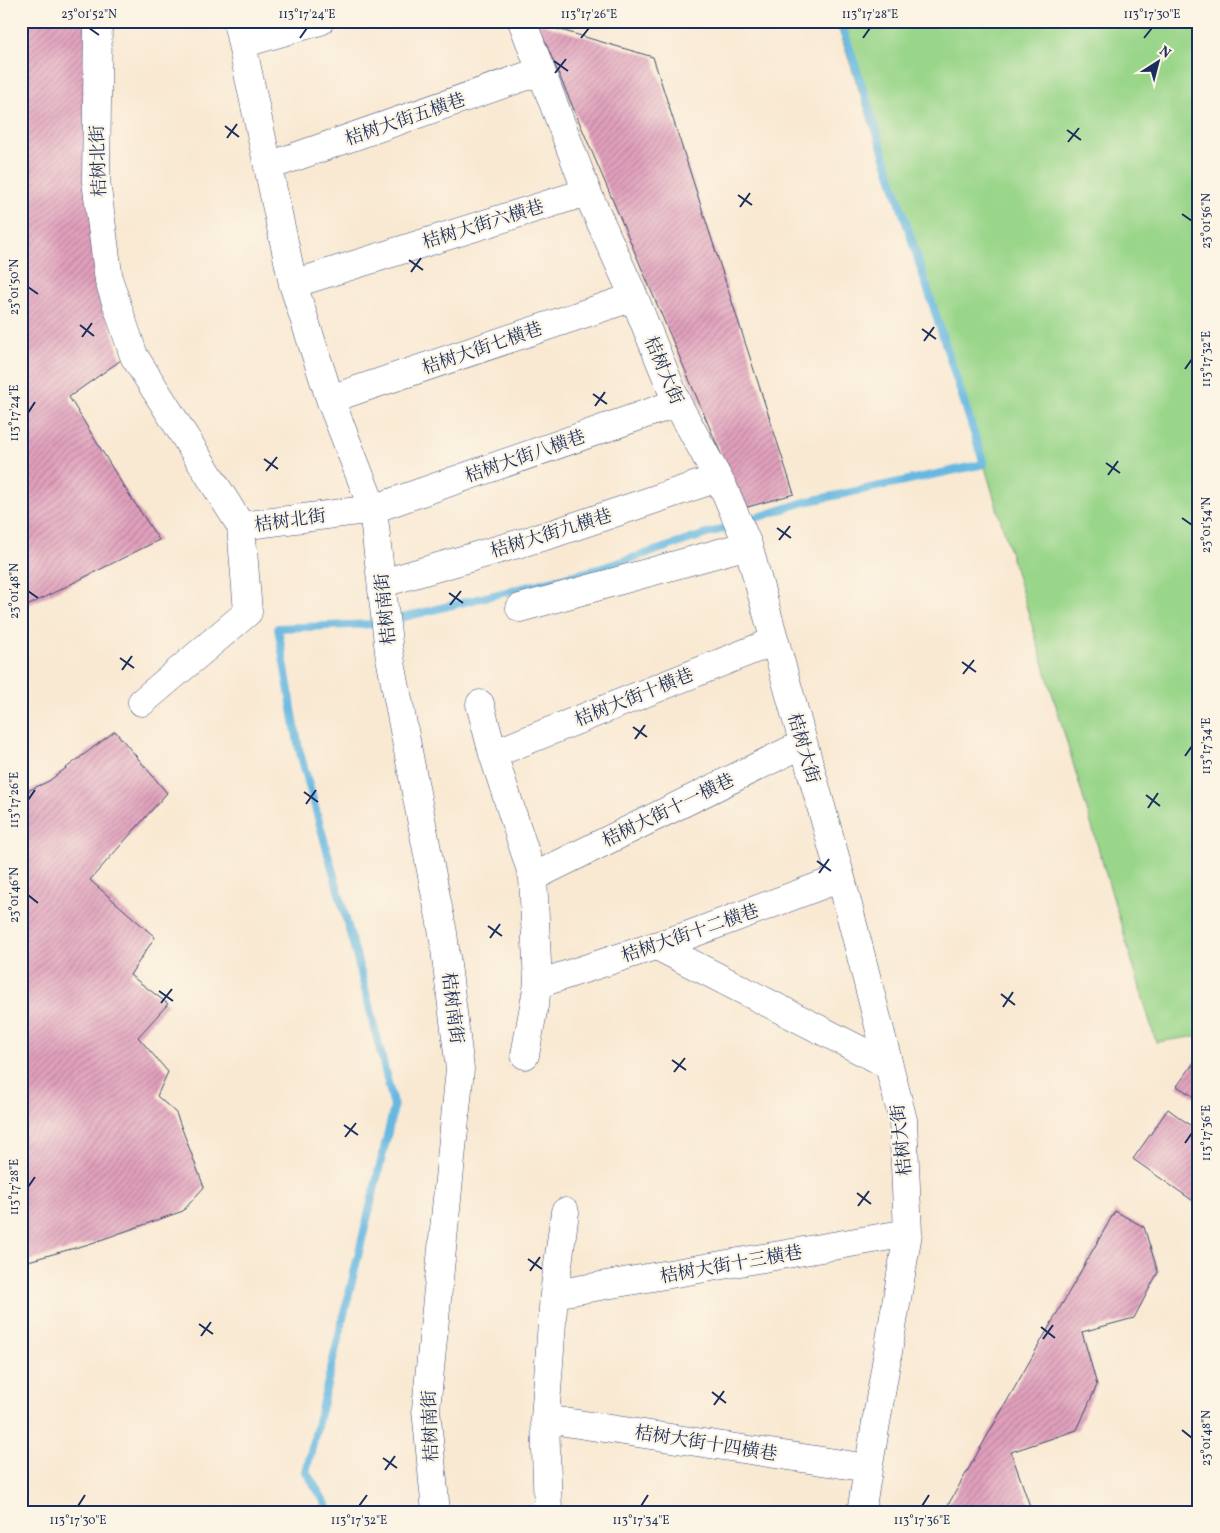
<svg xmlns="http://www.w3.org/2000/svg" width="1220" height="1533" font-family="Vollkorn,'Noto Serif SC',serif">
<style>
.green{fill:#9ad68a;stroke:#5a8274}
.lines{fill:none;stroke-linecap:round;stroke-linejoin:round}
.stream{stroke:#66b8e1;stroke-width:8}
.building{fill:url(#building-hatch)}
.minor-casing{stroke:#3c4b70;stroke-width:29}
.minor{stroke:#fff;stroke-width:28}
.ticks{fill:none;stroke:#1b2f5e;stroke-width:2}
.labels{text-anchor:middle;stroke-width:4.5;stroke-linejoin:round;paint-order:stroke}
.street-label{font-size:18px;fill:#1b2f5e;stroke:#fcf5e5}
.neatline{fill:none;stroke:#1b2f5e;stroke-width:2}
.ticks-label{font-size:12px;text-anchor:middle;fill:#1b2f5e}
</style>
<defs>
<pattern id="building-hatch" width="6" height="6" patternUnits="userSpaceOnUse" patternTransform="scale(1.25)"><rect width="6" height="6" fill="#e1a0bc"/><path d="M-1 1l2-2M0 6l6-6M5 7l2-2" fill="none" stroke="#b6839c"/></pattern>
</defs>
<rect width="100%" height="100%" fill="#fcf5e5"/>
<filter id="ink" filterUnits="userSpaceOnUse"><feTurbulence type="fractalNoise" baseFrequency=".02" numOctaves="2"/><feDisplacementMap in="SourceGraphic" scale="10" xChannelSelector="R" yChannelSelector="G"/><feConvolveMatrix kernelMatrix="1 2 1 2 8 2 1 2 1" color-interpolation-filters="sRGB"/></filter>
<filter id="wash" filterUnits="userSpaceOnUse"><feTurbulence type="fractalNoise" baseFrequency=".0096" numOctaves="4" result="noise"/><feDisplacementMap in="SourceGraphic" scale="20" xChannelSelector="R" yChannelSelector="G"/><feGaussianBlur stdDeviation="1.12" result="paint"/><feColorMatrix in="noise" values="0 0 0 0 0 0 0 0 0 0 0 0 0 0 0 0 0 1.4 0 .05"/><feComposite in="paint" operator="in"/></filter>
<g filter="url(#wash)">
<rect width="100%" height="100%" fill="#f9e9d3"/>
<path class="green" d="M836,21H1199V1036L1156,1042L984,464Z"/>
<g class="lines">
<path class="stream" d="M331,1512L306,1472L394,1107L361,973L299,749L278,628L376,624L599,569L805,502L984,464L841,21"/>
</g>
<g id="blocks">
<path class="building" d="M21,21H90L97,284L121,360L69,397L121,482L159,540L21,609Z
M537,23L653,57L794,494L744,508Z
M115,731L167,793L90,880L155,937L130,975L168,1004L138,1037L168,1072L157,1096L176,1113L204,1187L183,1211L89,1244L21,1263V794L49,781Z
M1199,1056V1100L1177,1086Z
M1168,1109L1194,1128L1199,1122V1205L1133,1159Z
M1115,1211L1144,1227L1158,1272L1134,1318L1082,1332L1097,1385L1077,1430L1011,1452L1032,1512H944Z"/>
</g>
</g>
<g filter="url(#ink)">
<use href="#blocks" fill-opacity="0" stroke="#3c4b70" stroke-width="1"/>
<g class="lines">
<defs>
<path id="minor" d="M98,21L96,181L109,281L134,356L241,526L373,509L677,403
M237,21L293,284L330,399L373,509L389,652L443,933L460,1069L426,1409L436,1512
M522,21L587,192L634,297L677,403L724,489L748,545L841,878L903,1120L908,1233L861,1512
M242,44L320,21
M269,166L541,71
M293,284L587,192
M330,399L634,297
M383,583L552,534L718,478
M520,608L748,545
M142,702L248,612L241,526
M480,704L493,754L533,877L538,984L525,1055
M493,754L775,641
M533,877L803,744
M657,946L889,1065
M538,984L686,936L841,878
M554,1294L908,1233
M545,1419L868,1468
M548,1512L545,1419L554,1294L565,1212"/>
</defs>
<use href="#minor" class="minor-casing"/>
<use href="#minor" class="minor"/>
</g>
</g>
<path class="ticks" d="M89,28L99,35M300,38L307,28M581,38L589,28M863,38L870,28M1144,38L1152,28M554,61L568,71M555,73L566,59M225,126L239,137M1067,130L1081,140M227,138L237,124M1068,142L1079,128M738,195L752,205M740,207L750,193M1182,214L1192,221M409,260L423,270M411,272L421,258M28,287L38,294M80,325L94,336M922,329L936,339M82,337L92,323M924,341L934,327M1185,369L1192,359M593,394L607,404M595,406L605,392M28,413L35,402M264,459L278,469M1106,463L1120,473M266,471L277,457M1108,475L1118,461M1182,518L1192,525M777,528L791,538M779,540L790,526M28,591L38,598M449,593L463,603M450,605L461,591M120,658L134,668M962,662L976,672M122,670L132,656M963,674L974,660M633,727L647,737M635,739L645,725M1185,756L1192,746M304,792L318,802M1146,795L1160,806M28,800L35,790M306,804L316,790M1148,808L1158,793M817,861L831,871M819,873L829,859M28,895L38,903M488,926L502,936M490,938L500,924M159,991L173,1001M1001,994L1015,1005M161,1003L172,989M1003,1007L1013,992M672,1060L686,1070M674,1072L685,1058M344,1125L358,1135M345,1137L356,1123M1185,1143L1192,1133M28,1187L35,1177M857,1193L871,1204M858,1206L869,1191M528,1259L542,1269M530,1271L540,1257M199,1324L213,1334M1041,1327L1055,1338M201,1336L211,1322M1043,1339L1053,1325M712,1392L726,1403M714,1405L724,1391M1182,1430L1192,1438M383,1458L397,1468M385,1470L395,1456M78,1506L85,1495M359,1506L367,1495M641,1506L648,1495M922,1506L929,1495"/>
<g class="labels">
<g class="street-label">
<text transform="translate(405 119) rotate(-19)" y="6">桔树大街五横巷</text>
<text transform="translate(98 161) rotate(-92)" y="6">桔树北街</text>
<text transform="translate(483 224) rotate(-17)" y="6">桔树大街六横巷</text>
<text transform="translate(482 348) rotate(-19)" y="6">桔树大街七横巷</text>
<text transform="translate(664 370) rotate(67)" y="6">桔树大街</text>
<text transform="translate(525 456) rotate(-19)" y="6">桔树大街八横巷</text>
<text transform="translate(290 520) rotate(-8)" y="6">桔树北街</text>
<text transform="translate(551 533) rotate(-17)" y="6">桔树大街九横巷</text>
<text transform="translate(385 609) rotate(-96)" y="6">桔树南街</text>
<text transform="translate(634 697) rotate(-22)" y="6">桔树大街十横巷</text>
<text transform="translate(804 748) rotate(74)" y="6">桔树大街</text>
<text transform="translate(668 810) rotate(-26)" y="6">桔树大街十一横巷</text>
<text transform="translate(690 933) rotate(-19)" y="6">桔树大街十二横巷</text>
<text transform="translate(453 1008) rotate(83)" y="6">桔树南街</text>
<text transform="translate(901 1140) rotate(-96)" y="6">桔树大街</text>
<text transform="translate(731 1264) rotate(-10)" y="6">桔树大街十三横巷</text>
<text transform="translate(430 1426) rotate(-92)" y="6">桔树南街</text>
<text transform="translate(706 1443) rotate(9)" y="6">桔树大街十四横巷</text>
</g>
</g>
<rect width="1220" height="1533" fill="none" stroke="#fcf5e5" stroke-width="55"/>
<g transform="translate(1158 62) rotate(36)" stroke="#fcf5e5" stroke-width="4" paint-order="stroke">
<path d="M0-4L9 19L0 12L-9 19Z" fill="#1b2f5e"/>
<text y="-8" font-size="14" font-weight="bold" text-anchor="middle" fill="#1b2f5e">N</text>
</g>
<rect x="28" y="28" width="1164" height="1478" class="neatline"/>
<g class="ticks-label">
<text x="89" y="18">23°01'52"N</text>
<text x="307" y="18">113°17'24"E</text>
<text x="589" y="18">113°17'26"E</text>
<text x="870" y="18">113°17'28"E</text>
<text x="1152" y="18">113°17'30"E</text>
<text transform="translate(1206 221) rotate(-90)" y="4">23°01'56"N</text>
<text transform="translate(14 287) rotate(-90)" y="4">23°01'50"N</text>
<text transform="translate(1206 359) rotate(-90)" y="4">113°17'32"E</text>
<text transform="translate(14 413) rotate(-90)" y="4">113°17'24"E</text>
<text transform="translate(1206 525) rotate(-90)" y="4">23°01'54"N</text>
<text transform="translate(14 591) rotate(-90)" y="4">23°01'48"N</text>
<text transform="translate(1206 746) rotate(-90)" y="4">113°17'34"E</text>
<text transform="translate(14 800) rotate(-90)" y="4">113°17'26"E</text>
<text transform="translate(14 895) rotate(-90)" y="4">23°01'46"N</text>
<text transform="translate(1206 1133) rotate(-90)" y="4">113°17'36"E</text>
<text transform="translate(14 1187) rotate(-90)" y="4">113°17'28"E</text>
<text transform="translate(1206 1438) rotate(-90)" y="4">23°01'48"N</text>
<text x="78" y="1524">113°17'30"E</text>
<text x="359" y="1524">113°17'32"E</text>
<text x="641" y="1524">113°17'34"E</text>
<text x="922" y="1524">113°17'36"E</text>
</g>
</svg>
